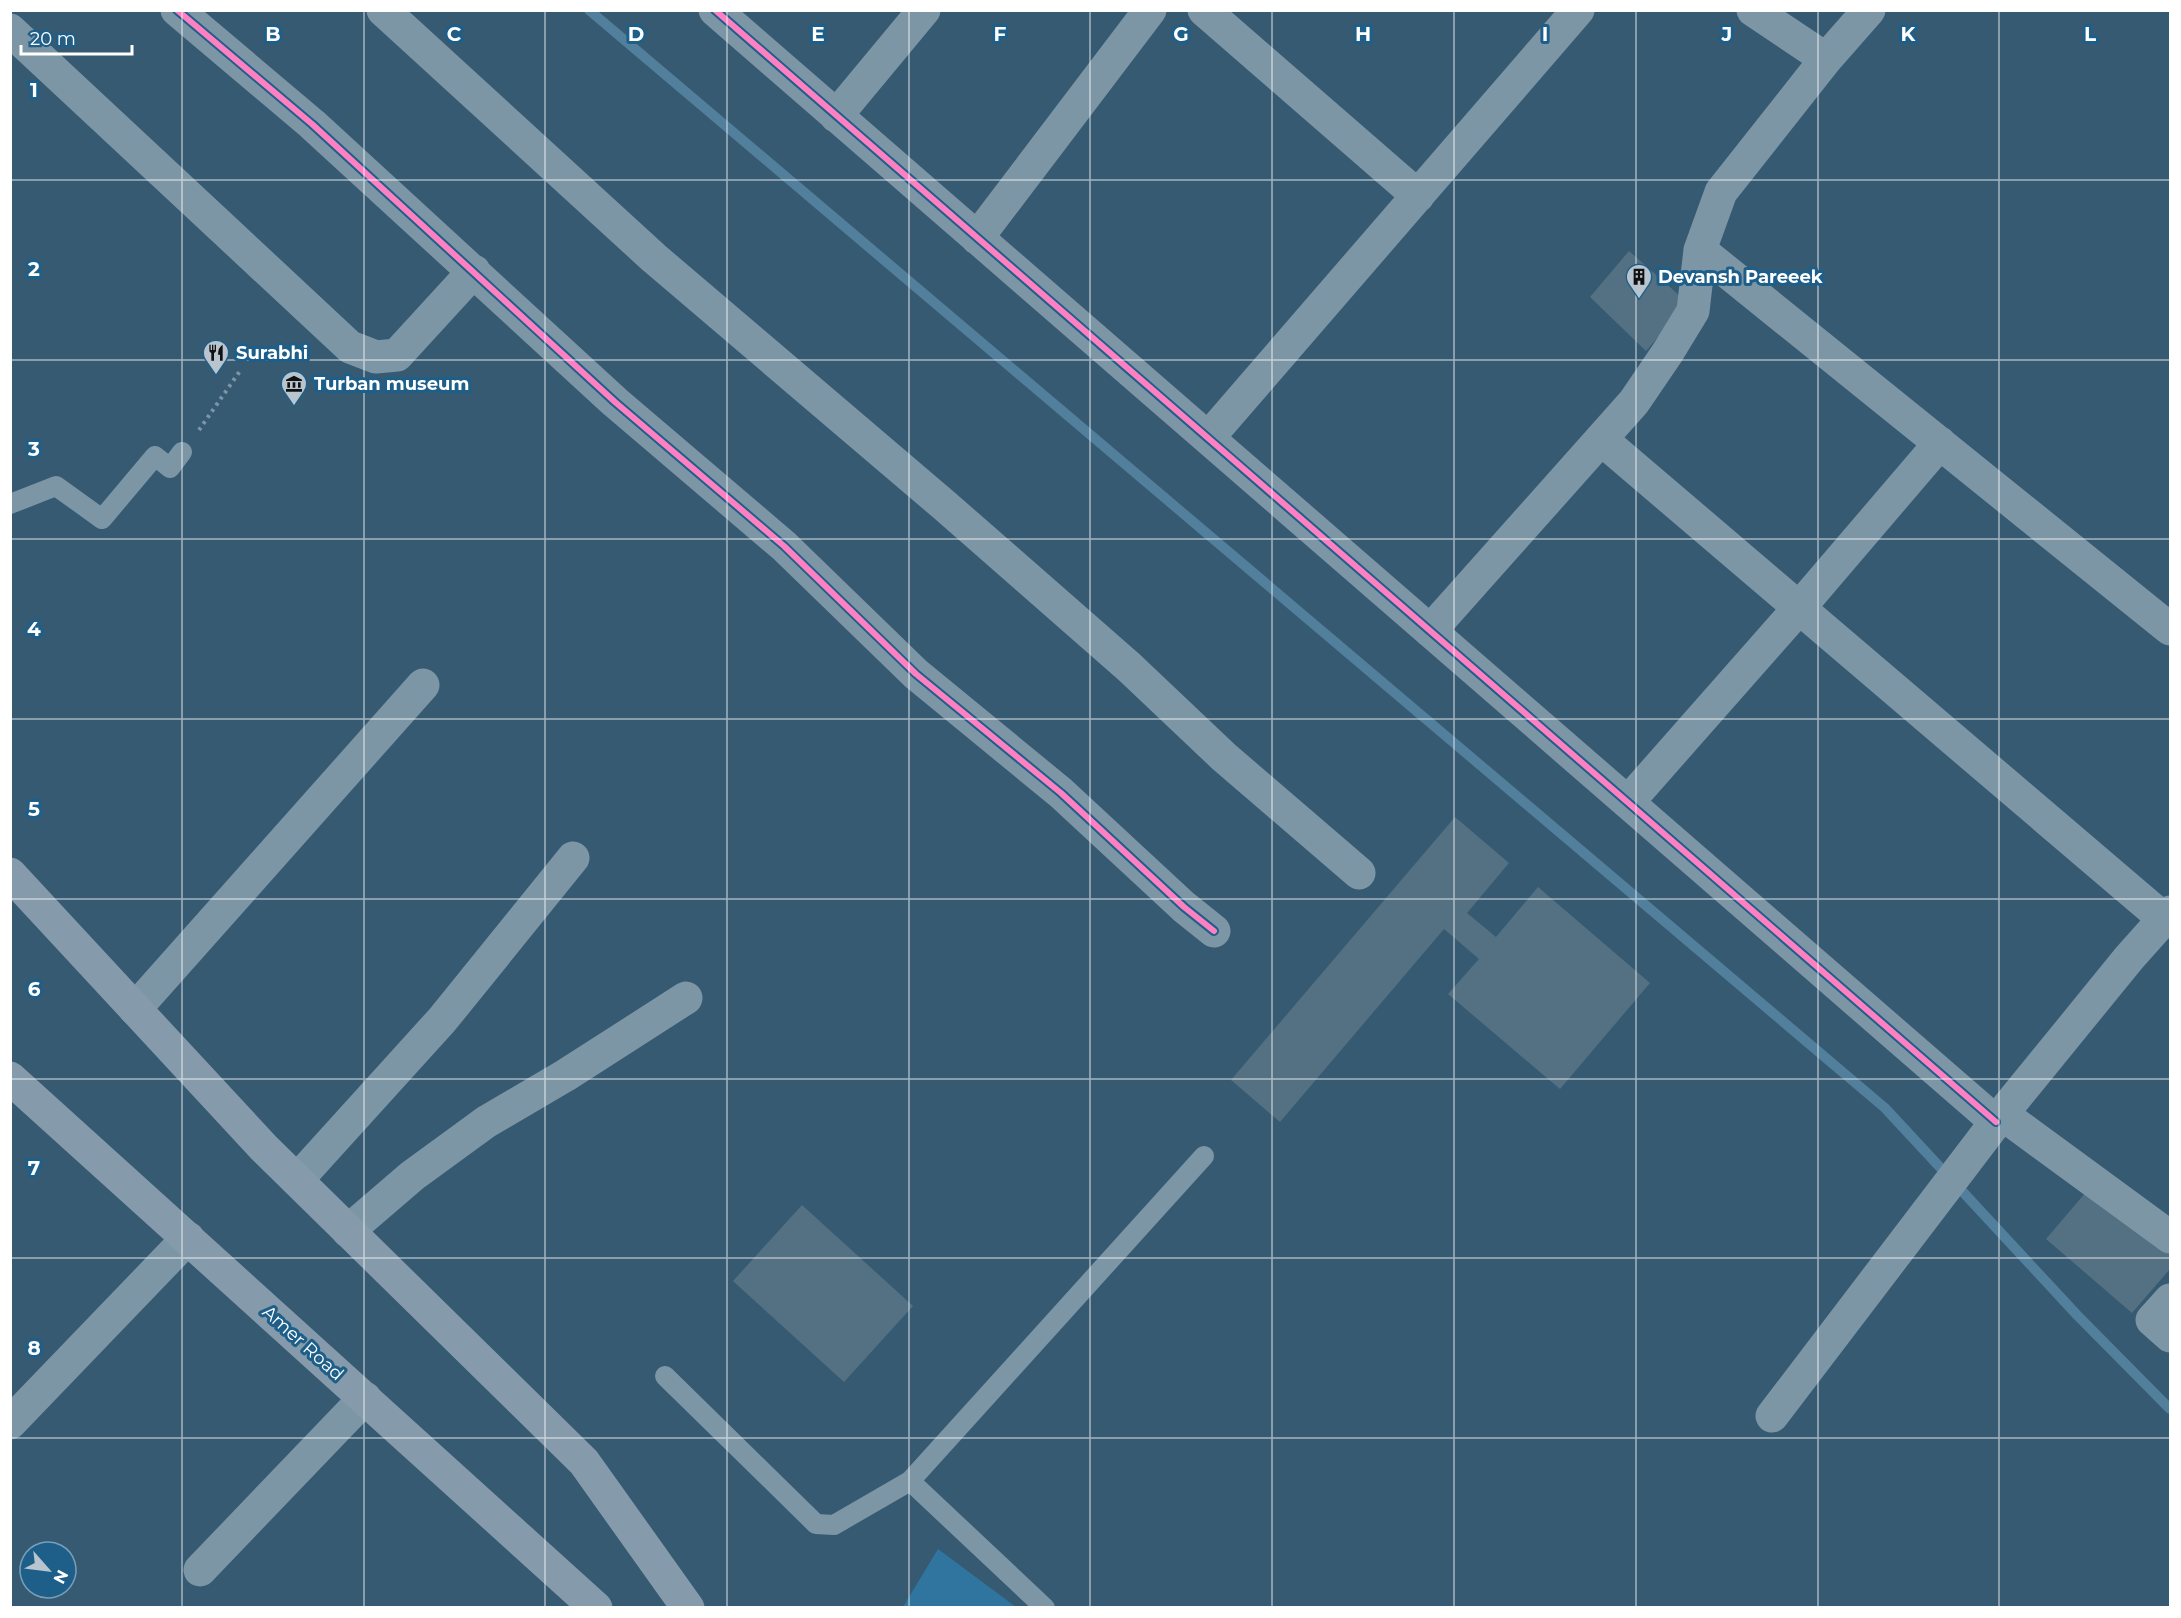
<svg xmlns="http://www.w3.org/2000/svg" width="2181" height="1618" font-family="Montserrat,sans-serif">
<style>
.green{fill:#2f759f}
.lines{fill:none;stroke-linecap:round;stroke-linejoin:round}
.stream{stroke:#517f9c;stroke-width:10}
.building{fill:#547184}
.path{stroke:#7d96a6;stroke-width:4;stroke-dasharray:3 4.5;stroke-linecap:butt}
.lane{stroke:#7d96a6;stroke-width:20}
.street{stroke:#7d96a6;stroke-width:33}
.secondary{stroke:#859bab;stroke-width:33}
.cycleway-casing{stroke:#1e5f8a;stroke-width:10}
.cycleway{stroke:#ff80c0;stroke-width:6}
.grid{fill:none;stroke:#fff;stroke-width:1.5;stroke-opacity:0.55}
.labels{text-anchor:middle;stroke-width:6;stroke-linejoin:round;paint-order:stroke}
.poi-label{font-size:18px;font-weight:bold;fill:#fff;stroke:#1e5f8a;text-anchor:start}
.street-label{font-size:18px;fill:#fff;stroke:#1e5f8a}
.grid-label{font-size:20px;text-anchor:middle;font-weight:bold;fill:#fff;stroke:#1e5f8a;stroke-width:6;stroke-linejoin:round;paint-order:stroke}
</style>
<rect width="100%" height="100%" fill="#365a72"/>
<path class="green" d="M938,1549L1016,1607H903Z"/>
<g class="lines">
<path class="stream" d="M589,10L1885,1108L2077,1315L2170,1409"/>
</g>
<path class="building" d="M1629,251L1688,303L1646,351L1590,297Z
M1455,817L1509,863L1467,913L1496,937L1538,887L1650,983L1560,1089L1448,994L1479,959L1444,929L1280,1122L1231,1080Z
M2092,1185L2170,1252V1269L2132,1313L2046,1239Z
M802,1205L913,1306L844,1382L733,1281Z"/>
<g class="lines">
<path class="path" d="M199,430L240,371"/>
<path class="lane" d="M10,504L56,486L102,519L155,456L170,468L182,452
M665,1376L816,1524L834,1525L910,1481
M1045,1608L910,1481L1204,1156"/>
<path class="street" d="M177,10L312,124L615,402L784,546L916,674L1061,793L1184,907L1214,931
M383,10L654,258L944,505L1129,667L1224,757L1359,873
M715,10L1996,1122
M1204,10L1418,196
M1753,10L1826,59L1869,10
M10,30L350,347L376,357L397,355L474,271
M836,116L924,10
M977,238L1150,10
M1700,250L2170,629
M1208,438L1578,10
M1601,439L2164,919
M1430,631L1634,402L1668,352L1693,311L1700,250L1721,192L1826,59
M1628,802L1799,608L1940,443
M135,1009L423,685
M2002,1114L2170,1237
M297,1180L442,1020L573,858
M348,1231L412,1176L486,1122L566,1075L686,998
M2170,1300L2152,1320L2170,1336
M1772,1416L2002,1114L2129,958L2170,912
M10,1423L188,1238
M200,1570L365,1398"/>
<path class="secondary" d="M10,874L264,1148L584,1462L688,1608
M10,1078L596,1608"/>
<defs>
<path id="cycleway" d="M177,10L312,124L615,402L784,546L916,674L1061,793L1184,907L1214,931
M715,10L1996,1122"/>
</defs>
<use href="#cycleway" class="cycleway-casing"/>
<use href="#cycleway" class="cycleway"/>
</g>
<path class="grid" d="M182,10V1608M364,10V1608M545,10V1608M727,10V1608M909,10V1608M1090,10V1608M1272,10V1608M1454,10V1608M1636,10V1608M1818,10V1608M1999,10V1608M10,180H2170M10,360H2170M10,539H2170M10,719H2170M10,899H2170M10,1079H2170M10,1258H2170M10,1438H2170"/>
<defs>
<symbol id="building-pin" viewBox="-11 -11 22 30"><path d="M0 17L-7.5 6A9.5 9.5 0 1 1 7.5 6Z" fill="#b9c5ce" stroke="#1e5f8a"/><path d="M-4-6H4V6H1V3H-1V6H-4ZM-2.5-4.3h1.7v1.8h-1.7ZM.8-4.3h1.7v1.8H.8ZM-2.5-1h1.7V.8h-1.7ZM.8-1h1.7V.8H.8Z" fill="#111"/></symbol>
<symbol id="restaurant-pin" viewBox="-11 -11 22 30"><path d="M0 17L-7.5 6A9.5 9.5 0 1 1 7.5 6Z" fill="#b9c5ce" stroke="#1e5f8a"/><path d="M-5-6h1v4h1v-4h1v4h1v-4h1v5L-1.5 .5V6h-2V.5L-5-1ZM5-6V6H3V1.5H1.5Q1.5-4 5-6Z" fill="#111"/></symbol>
<symbol id="museum-pin" viewBox="-11 -11 22 30"><path d="M0 17L-7.5 6A9.5 9.5 0 1 1 7.5 6Z" fill="#b9c5ce" stroke="#1e5f8a"/><path d="M0-6L6-3V-2H-6V-3ZM-5-1h2V3h-2ZM-1-1h2V3h-2ZM3-1h2V3H3ZM-6 4H6V6H-6Z" fill="#111"/></symbol>
</defs>
<g fill-rule="evenodd">
<use href="#building-pin" x="1624" y="262" width="30" height="40"/>
<use href="#restaurant-pin" x="201" y="338" width="30" height="40"/>
<use href="#museum-pin" x="279" y="369" width="30" height="40"/>
</g>
<g class="labels">
<g class="poi-label">
<text x="1658" y="283">Devansh Pareeek</text>
<text x="236" y="359">Surabhi</text>
<text x="314" y="390">Turban museum</text>
</g>
<g class="street-label">
<text transform="translate(303 1343) rotate(42)" y="6">Amer Road</text>
</g>
</g>
<g class="grid-label">
<text x="273" y="41">B</text>
<text x="454" y="41">C</text>
<text x="636" y="41">D</text>
<text x="818" y="41">E</text>
<text x="1000" y="41">F</text>
<text x="1181" y="41">G</text>
<text x="1363" y="41">H</text>
<text x="1545" y="41">I</text>
<text x="1727" y="41">J</text>
<text x="1908" y="41">K</text>
<text x="2090" y="41">L</text>
<text x="34" y="97">1</text>
<text x="34" y="276">2</text>
<text x="34" y="456">3</text>
<text x="34" y="636">4</text>
<text x="34" y="816">5</text>
<text x="34" y="996">6</text>
<text x="34" y="1175">7</text>
<text x="34" y="1355">8</text>
</g>
<rect width="2181" height="1618" fill="none" stroke="#ffffff" stroke-width="24"/>
<g transform="translate(48 1570) rotate(118)"><circle r="28" fill="#1e5f8a" stroke="#789fb9" stroke-width="1.5"/>
<path d="M0-4.5L10 22L0 15L-10 22Z" fill="#b9c5ce"/>
<text y="-9" font-size="16" font-weight="bold" text-anchor="middle" fill="#ffffff">N</text>
</g>
<path d="M21 45v9h111v-9" fill="none" stroke="#ffffff" stroke-width="3"/>
<text x="30" y="45" font-size="18" fill="#ffffff" stroke="#1e5f8a" stroke-width="4.5" paint-order="stroke">20 m</text>
</svg>
